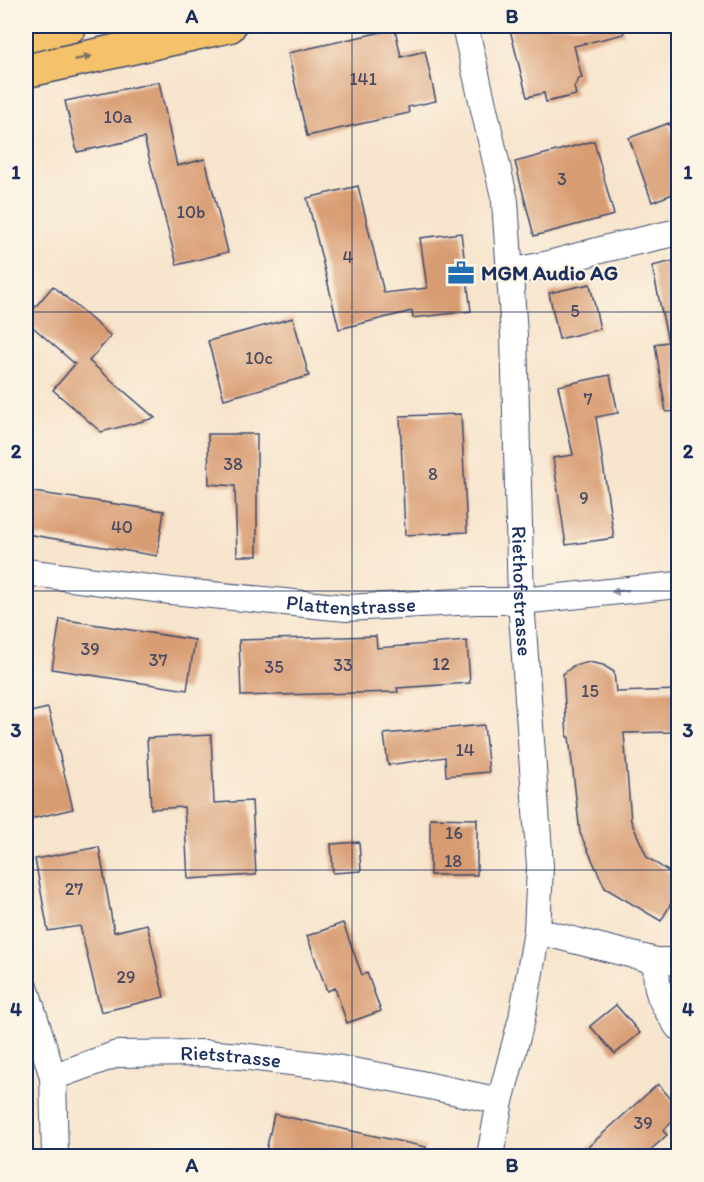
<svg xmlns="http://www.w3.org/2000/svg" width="704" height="1182" font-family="Itim,sans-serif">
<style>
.building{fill:#d89c72}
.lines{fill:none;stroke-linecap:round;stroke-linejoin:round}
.street-casing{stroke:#3c4a6e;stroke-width:28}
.primary-casing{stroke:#3c4a6e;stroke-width:36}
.street{stroke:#fff;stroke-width:26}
.primary{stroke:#f3c26a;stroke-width:33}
.oneway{fill:#7c7163}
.oneway2{fill:#8d97ae}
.grid{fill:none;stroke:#1b2f5e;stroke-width:1.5;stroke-opacity:0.55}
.labels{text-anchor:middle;stroke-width:4.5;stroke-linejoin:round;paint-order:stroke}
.number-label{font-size:18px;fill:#4a4a63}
.poi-label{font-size:21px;font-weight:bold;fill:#1b2f5e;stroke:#fcf5e5;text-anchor:start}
.street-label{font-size:21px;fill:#1b2f5e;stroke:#fcf5e5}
.neatline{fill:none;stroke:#1b2f5e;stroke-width:2}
.grid-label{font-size:20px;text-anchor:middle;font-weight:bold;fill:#1b2f5e}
</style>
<rect width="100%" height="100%" fill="#fcf5e5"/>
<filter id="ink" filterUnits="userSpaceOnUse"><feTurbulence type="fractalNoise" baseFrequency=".0167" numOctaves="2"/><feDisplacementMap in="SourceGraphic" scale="12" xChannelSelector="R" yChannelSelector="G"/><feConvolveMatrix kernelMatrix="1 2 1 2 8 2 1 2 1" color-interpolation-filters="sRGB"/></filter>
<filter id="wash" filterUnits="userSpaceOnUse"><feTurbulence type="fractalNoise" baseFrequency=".008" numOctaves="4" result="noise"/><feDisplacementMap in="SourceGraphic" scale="24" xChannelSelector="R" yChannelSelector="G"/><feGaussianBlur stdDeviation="1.35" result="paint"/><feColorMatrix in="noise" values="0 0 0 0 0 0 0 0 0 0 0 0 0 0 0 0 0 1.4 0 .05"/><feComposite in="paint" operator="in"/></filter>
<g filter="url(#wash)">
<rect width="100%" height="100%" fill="#f7e4cc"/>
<g id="blocks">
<path class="building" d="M509,26H623L624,34L574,46L582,78L578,79V81L574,87L576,95L546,102L544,93L527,97Z
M395,29L401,57L425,51L436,101L408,107L409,113L307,136L288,53Z
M159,82L177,166L205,159L228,252L177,265L144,138L77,152L65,101Z
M669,123L678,149V192L652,202L629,138Z
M594,141L614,215L534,236L515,162Z
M358,186L384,293L427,288L420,238L461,233L471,311L413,318L412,311L339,329L307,198Z
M678,260V411L666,412L655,344L668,342L652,266Z
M590,284L600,329L559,339L549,293Z
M53,286L111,336L89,361L155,418L101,432L53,390L75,364L26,321V318Z
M293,318L309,376L224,399L208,341Z
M610,375L618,413L596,417L614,538L566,545L553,458L573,455L558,386Z
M461,414L467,532L405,535L400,416Z
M208,434H257V556H237L235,486L209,484Z
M26,491L164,511L157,556L26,534Z
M60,619L195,640L187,690L52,669Z
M376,636L377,648L467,641L470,683L397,688L398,692L241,696L239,640Z
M589,662L603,665L614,672L616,692L678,690V732L624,733L631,821L647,857L678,878V891L661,921L605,888L580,833L569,737H567L563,674L573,666Z
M48,708L73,809L26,820V713Z
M484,725L489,772L446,776L445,757L388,765L384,734Z
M211,735L214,803L252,801L256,875L188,879L184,807L151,809L147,738Z
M430,818L477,819V875H430Z
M359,842L361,871L333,873L331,844Z
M99,847L114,932L147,924L164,997L101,1012L80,926L48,931L35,859Z
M343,923L362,975L367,973L381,1011L347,1023L335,988L327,991L307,936Z
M616,1005L640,1033L615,1054L590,1026Z
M658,1084L678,1107V1116L663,1131L667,1135L644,1156H578Z
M274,1114L426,1147L425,1156H265Z"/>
</g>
</g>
<g filter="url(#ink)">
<use href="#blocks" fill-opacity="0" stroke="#3c4a6e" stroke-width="1.5"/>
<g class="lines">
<defs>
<g id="street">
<path id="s1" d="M465,26L505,201L514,335L521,601L540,866L537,931L522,1018L500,1101L490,1156"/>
<path d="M509,272L545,265L608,248L678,232"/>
<path id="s2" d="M26,572L171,591L346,608L476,601H521L678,585"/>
<path d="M537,931L657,961H678"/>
<path d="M657,961C654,992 662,1003 678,1027"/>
<path id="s3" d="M26,990L53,1077L117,1054L204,1053L240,1056L325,1066L402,1080L500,1101"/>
<path d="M53,1077L55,1156"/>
</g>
<path id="primary" d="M26,36L70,26
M26,71L229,26"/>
</defs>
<use href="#street" class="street-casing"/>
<use href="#primary" class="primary-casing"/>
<use href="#street" class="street"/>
<use href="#primary" class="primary"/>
</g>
<defs><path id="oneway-solid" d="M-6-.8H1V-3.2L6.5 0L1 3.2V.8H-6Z" transform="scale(1.5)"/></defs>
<use class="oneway" href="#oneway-solid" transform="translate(83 58) rotate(-13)"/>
<use class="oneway2" href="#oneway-solid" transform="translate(620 591) rotate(174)"/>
</g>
<path class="grid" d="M352,26V1156M26,312H678M26,591H678M26,870H678"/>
<defs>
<symbol id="office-bare" viewBox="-9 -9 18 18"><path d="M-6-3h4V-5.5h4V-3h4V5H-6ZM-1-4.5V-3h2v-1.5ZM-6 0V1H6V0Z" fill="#1f6fb2" stroke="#fcf5e5" stroke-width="2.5" paint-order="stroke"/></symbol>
</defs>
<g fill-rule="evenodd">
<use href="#office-bare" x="442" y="254" width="38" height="38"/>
</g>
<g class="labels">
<g class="number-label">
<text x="363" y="85">141</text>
<text x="118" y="123">10a</text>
<text x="562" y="185">3</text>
<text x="191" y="218">10b</text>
<text x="348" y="263">4</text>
<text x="575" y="317">5</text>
<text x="259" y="364">10c</text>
<text x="588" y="405">7</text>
<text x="233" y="470">38</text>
<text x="433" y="480">8</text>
<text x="584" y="504">9</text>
<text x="122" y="533">40</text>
<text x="90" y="655">39</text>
<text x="158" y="666">37</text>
<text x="441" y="670">12</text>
<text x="343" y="671">33</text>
<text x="274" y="673">35</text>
<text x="590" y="697">15</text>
<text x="465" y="756">14</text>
<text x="454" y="839">16</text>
<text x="453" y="867">18</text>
<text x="74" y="895">27</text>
<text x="126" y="983">29</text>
<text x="643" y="1129">39</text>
</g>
<g class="poi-label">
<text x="481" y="280">MGM Audio AG</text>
</g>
<g class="street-label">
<text dy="7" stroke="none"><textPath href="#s1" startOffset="570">Riethofstrasse</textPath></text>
<text dy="7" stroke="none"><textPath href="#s2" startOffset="327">Plattenstrasse</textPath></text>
<text dy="7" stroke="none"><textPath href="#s3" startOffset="273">Rietstrasse</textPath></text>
</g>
</g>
<rect width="704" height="1182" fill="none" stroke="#fcf5e5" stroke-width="66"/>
<rect x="33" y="33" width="638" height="1116" class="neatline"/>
<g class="grid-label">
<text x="192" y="23">A</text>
<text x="512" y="23">B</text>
<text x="16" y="179">1</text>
<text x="688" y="179">1</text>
<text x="16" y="458">2</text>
<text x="688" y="458">2</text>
<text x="16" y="737">3</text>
<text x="688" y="737">3</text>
<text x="16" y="1016">4</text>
<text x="688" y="1016">4</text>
<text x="192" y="1172">A</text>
<text x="512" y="1172">B</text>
</g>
</svg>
